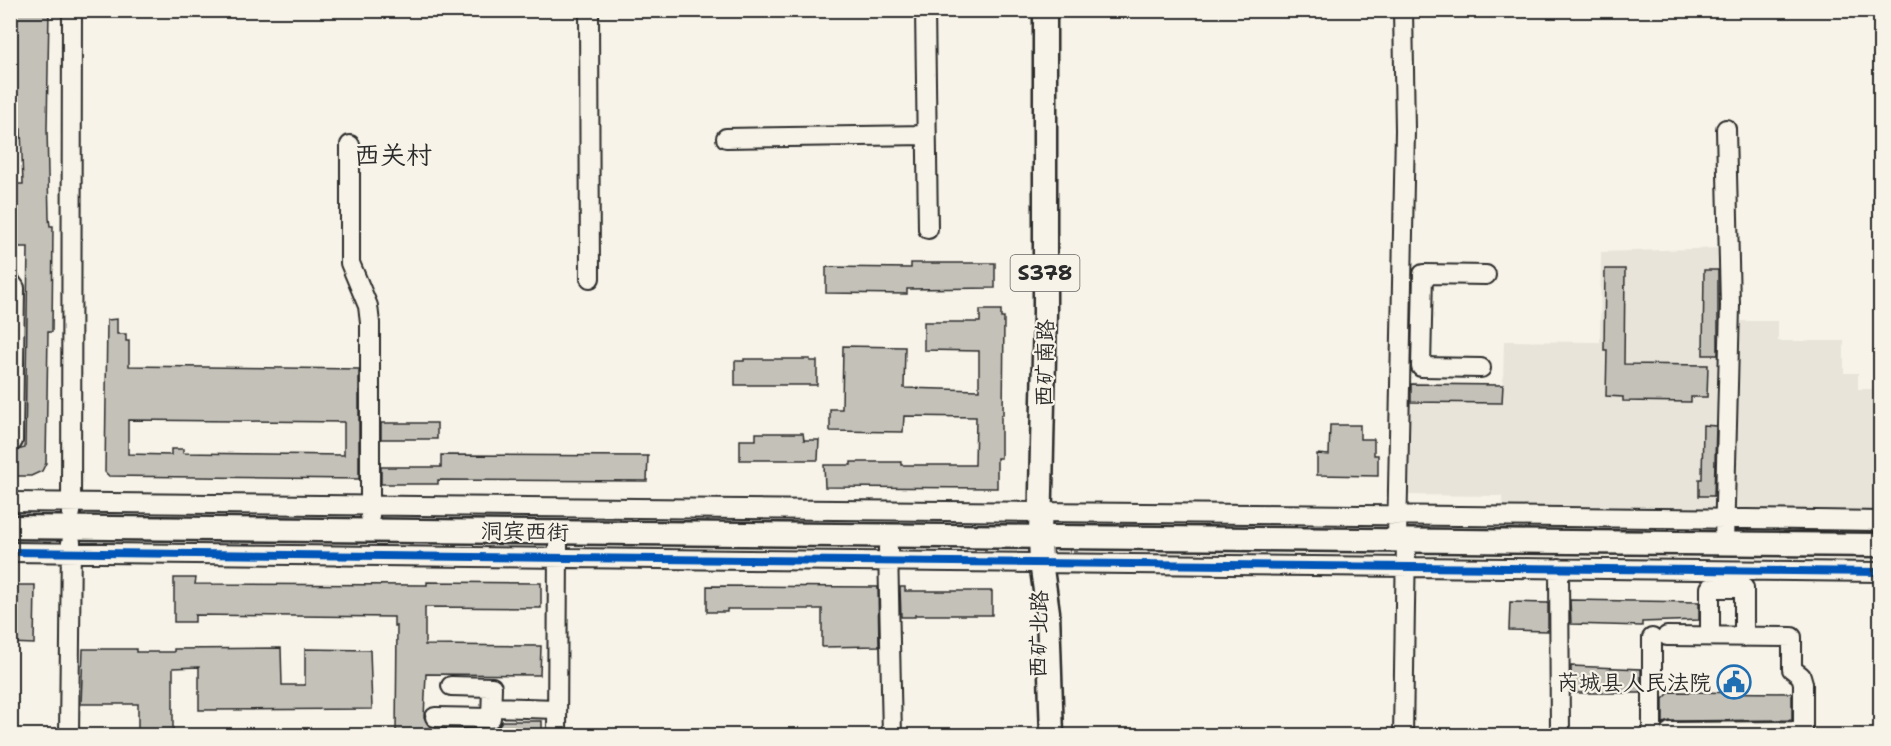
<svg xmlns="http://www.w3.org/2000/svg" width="1891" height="746" font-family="'Shantell Sans','LXGW WenKai TC',sans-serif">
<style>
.built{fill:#e8e4da}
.building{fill:#c4c1b9;stroke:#2b2b2b;stroke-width:1.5;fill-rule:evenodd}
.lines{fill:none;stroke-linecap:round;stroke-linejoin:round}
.minor-casing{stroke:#2b2b2b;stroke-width:22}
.major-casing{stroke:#2b2b2b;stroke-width:27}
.minor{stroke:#f7f3e8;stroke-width:18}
.major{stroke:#f7f3e8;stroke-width:22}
.cycleway-casing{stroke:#f7f3e8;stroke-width:11}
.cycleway{stroke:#0057b8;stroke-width:8}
.labels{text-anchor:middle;stroke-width:4.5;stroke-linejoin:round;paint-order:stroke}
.shield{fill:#f7f3e8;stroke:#686764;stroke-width:1.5}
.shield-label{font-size:21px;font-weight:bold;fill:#2b2b2b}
.street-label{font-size:22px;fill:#2b2b2b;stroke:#f7f3e8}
.poi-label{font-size:22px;fill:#2b2b2b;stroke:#f7f3e8;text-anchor:end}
.quarter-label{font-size:26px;fill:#2b2b2b;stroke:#f7f3e8}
</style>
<rect width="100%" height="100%" fill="#f7f3e8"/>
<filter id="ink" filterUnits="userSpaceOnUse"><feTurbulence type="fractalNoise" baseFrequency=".0167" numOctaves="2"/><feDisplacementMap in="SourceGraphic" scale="12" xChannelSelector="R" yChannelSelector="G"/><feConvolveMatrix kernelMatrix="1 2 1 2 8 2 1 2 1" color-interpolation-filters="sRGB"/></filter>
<g filter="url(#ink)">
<path class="built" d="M1724,248L1718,514L1503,511L1502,496L1403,495L1405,382L1503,384L1504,341L1600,342L1601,252Z
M1732,321H1778V341H1844V373H1858V389H1880V517L1730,514Z"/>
<path class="building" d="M10,10H49L47,129L49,218L50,226H53L52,332H48L46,463L42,471L31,476H10V452L25,448L28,247H10V184H23L21,129H10Z
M911,263H995V288L907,289V294L826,293V267L911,268Z
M1605,269H1625L1624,364L1708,365L1707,397H1691V402L1623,401V397L1606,396L1607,350H1604Z
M1704,270H1718V355H1703Z
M980,310H1001V318H1004L1003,415H1001V458H997V488L825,487L824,465H851V462H901V465H975L976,417L904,416L903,432L830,431V409H842L843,346L905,347L904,388L979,390V351L924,350V322H980Z
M117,319V334H126V341H129V366L359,369V479L109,476L105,472L107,320ZM128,420L344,422V455L183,453V449H171V455L128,454Z
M744,359H810V361H817V385H735V361H744Z
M1411,384L1503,385L1502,403L1411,402Z
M381,423H437V439H381Z
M1330,425H1360V439H1374V455H1378V476L1317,475V454L1329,455Z
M1703,425L1716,426L1714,496H1699V479H1702Z
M756,433H803L804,440H819L818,460H740V440H756Z
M441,455L648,456L647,481L438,480V484H381V467H441Z
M174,578H196L195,584L427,585V582L541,583V608L425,607V645L541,646L540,675L426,674L424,717L429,726L435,728L491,729L497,728L502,721H542V735H396L397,626H394V617L195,615V622H174Z
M10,585H35L34,644L10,643Z
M707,586L878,587L879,646L822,647V609H727V612H707Z
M900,587H905V591H992V615H915V617H901Z
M1570,600L1699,602V620L1642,622V626L1571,624Z
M1510,602L1548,603V631L1509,630Z
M281,648L282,685H305V649L370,650L372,709L199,710V667L173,668V735H138V704H81L83,649H136V652H174V649Z
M1571,666L1641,669V693H1571Z
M1670,692L1792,693V720L1670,721L1663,723V699Z"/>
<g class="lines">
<defs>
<path id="minor" d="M589,10L590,278
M925,10L928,229
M726,138L927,135
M350,145V263L368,306L370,323V516
M10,281L15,288L13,441H10
M1481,368L1421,367L1423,274L1486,275
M10,502C634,509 1257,511 1880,521
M71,513L72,10
M1397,540L1405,130L1403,10
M1724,543L1730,306L1726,129
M888,548L892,736
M10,552L1880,572
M1559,568L1560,736
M1667,636L1792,637V669L1801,676L1803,683V731L1670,732
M1710,636V588H1744V637
M492,707L557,709
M435,717L491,718L492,687L451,686
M69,736L71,542
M557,736L558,545
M1403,736L1406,540
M1652,736V638"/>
<path id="major" d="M1045,10V312L1040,536L1041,562L1048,612L1052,736
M10,527L1880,545"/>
</defs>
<use href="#minor" class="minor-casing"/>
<use href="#major" class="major-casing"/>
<use href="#minor" class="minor"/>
<use href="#major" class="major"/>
<defs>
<path id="cycleway" d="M10,552L1880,572"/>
</defs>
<use href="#cycleway" class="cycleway-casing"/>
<use href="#cycleway" class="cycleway"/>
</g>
</g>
<defs>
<symbol id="civic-ring" viewBox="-11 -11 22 22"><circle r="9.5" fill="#f7f3e8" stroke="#1f6fb2" stroke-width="1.5"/><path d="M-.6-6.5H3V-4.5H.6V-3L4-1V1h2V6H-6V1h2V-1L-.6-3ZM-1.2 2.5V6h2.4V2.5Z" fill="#1f6fb2"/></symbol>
</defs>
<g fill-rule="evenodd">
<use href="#civic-ring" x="1715" y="663" width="38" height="38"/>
</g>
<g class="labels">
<rect class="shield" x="1010.5" y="255" width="69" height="36" rx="4.5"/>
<g class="shield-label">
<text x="1045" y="280">S378</text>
</g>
<g class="street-label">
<text transform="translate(1044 363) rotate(-89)" y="8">西矿南路</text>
<text transform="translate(525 531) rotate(1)" y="8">洞宾西街</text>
<text transform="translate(1038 634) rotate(-89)" y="8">西矿北路</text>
</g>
<g class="poi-label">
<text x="1711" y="690">芮城县人民法院</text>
</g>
<g class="quarter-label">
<text x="393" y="164">西关村</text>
</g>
</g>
<rect width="1891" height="746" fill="none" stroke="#f7f3e8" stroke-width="36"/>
<rect x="18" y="18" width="1855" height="710" fill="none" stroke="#2b2b2b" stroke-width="2" filter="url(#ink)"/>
</svg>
